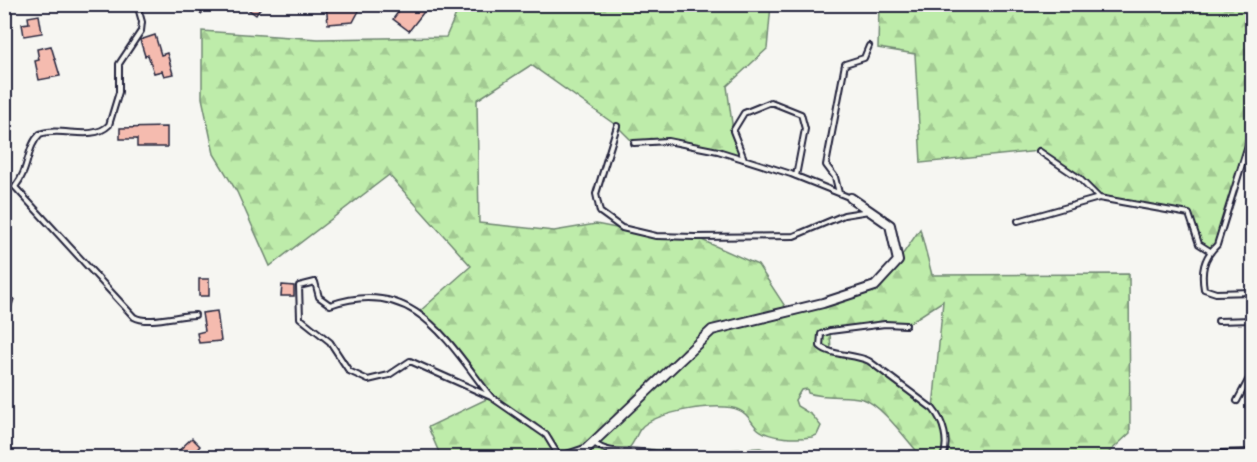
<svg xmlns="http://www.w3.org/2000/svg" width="1257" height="462" font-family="Caveat,sans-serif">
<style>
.forest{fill:url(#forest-firs);stroke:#708772;stroke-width:1.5;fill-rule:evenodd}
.building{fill:#f5bbaf;stroke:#22223b;stroke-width:1.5}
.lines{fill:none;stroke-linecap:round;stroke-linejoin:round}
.lane-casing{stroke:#22223b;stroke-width:8}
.street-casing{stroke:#22223b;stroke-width:12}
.lane{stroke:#f6f6f2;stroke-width:4}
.street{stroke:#f6f6f2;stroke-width:8}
</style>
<defs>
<pattern id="forest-firs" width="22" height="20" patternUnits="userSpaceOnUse" patternTransform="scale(1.5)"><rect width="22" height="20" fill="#beecaa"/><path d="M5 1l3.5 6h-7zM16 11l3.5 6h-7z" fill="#a3ca93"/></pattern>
</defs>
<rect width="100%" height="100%" fill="#f6f6f2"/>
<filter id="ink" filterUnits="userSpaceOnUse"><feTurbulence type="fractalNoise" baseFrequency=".0167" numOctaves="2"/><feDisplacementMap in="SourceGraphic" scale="12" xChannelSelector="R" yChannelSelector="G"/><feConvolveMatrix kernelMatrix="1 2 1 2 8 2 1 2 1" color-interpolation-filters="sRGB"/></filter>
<g filter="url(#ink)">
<path class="forest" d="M460,5H771L767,49L727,86L733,131L744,159L668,141L634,143L617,126L531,65L477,100L479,223L554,231L596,224L656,236L695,237L758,265L788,311L875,286L898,261L920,229L932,275L1129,274L1130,433L1104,457H922C909,443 881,404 863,399C846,394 827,399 808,393L807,389L801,390L795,400L797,406L812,415L821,426L817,435L812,437C798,439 770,439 758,429C751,423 749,414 739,410C720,401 654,412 641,428C636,434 635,442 629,448L690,452L760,448L777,453L811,457H441L428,427L491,397L443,333L419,312L471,266L389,175L270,266L237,192L214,154L202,98V31L318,39L446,37ZM943,301L933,409L858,356L831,351L830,332L885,324L906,325Z
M879,5H1252V132L1217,245L1210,251L1199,244L1189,214L1099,198L1079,178L1039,151L921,163L915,54L878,48Z"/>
<path class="building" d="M188,4H210L201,14Z
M252,4H263L256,15L248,9Z
M326,4L347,8L350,5L360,9L353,22L328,24Z
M404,4H430L409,31L393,19Z
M39,15L42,33L24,36L22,24L29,23L28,17Z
M155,35L161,55L167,53L173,74L164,76L162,71L154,73L148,55L145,56L140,40Z
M51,46L60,76L39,80L35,61L39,60L37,49Z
M167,127V147H137V139H120V128Z
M199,279H209V296H199Z
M282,285L294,286V296H281Z
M4,296L14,299L6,323H4Z
M217,311L221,341L199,343L197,333L205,331L202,313Z
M192,438L200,446L190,458H171Z"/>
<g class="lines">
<defs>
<path id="lane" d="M137,4L142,22L141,31L119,64V92L109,125C92,142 61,126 40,134C26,147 30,169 15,187L134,317C148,325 178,315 195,315
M617,126L596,194L600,212L622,228L656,236L695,237L794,236L844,215L869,211
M1252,132L1217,245C1203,258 1201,272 1204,289L1216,293L1252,292
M634,143L668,141L718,151L791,174L851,198
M1039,151L1079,178L1099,198
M744,159L733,131L744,113L771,102L801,114L805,129L796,176
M839,193L835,177L826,165L845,64L864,58L869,46
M1018,221L1099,198L1189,214L1199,244L1210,251
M1218,321L1252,320
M906,325L885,324L830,331L821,334L820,346C831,356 855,354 869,361L933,409C944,422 949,442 943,458
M491,397C447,341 414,276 330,305L319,297L315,282L299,286L300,318L330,342L349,371L368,380L389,375L410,361L491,397L546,435L560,458
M1237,401L1252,373
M594,443C609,455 624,450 642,452C653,453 665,456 676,458
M1217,458L1222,453L1252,452"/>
<path id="street" d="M561,458L585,450L712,330L823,303L875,286L898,261L890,225L851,198"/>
</defs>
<use href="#lane" class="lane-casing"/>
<use href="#street" class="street-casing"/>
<use href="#lane" class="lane"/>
<use href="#street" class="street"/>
</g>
</g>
<rect width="1257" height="462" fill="none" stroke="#f6f6f2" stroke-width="24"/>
<rect x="12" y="12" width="1233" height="438" fill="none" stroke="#22223b" stroke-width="2" filter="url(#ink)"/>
</svg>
